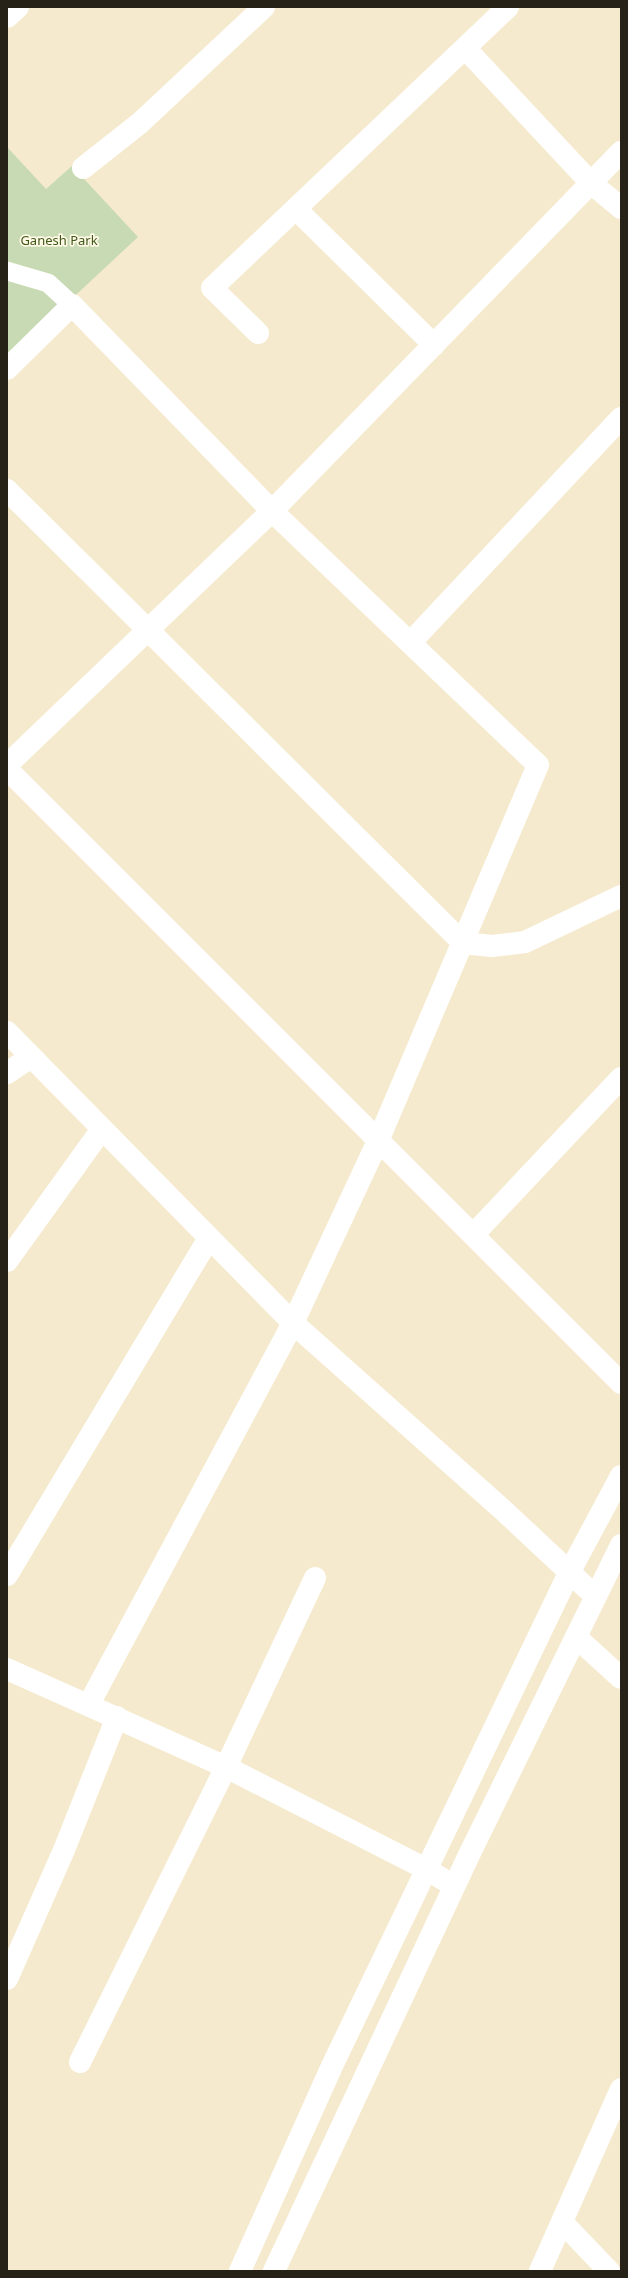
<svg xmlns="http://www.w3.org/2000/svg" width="628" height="2278" font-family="'Noto Sans',sans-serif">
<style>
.green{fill:#c8dab3}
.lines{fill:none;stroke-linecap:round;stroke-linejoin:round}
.lane{stroke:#fff;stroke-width:19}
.street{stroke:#fff;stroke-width:22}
.secondary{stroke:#fff;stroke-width:22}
.labels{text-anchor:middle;stroke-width:3.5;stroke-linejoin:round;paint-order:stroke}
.park-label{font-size:13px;fill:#3f5717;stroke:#fef8e6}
</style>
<rect width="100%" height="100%" fill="#f5eacd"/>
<path class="green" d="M7,147L46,189L72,166L138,237L7,359Z"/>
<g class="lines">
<path class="lane" d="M7,271L48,283L72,305"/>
<path class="street" d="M7,17L18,7
M465,48L591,183L621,208
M83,168L140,123L264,7
M296,209L434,345
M258,333L212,288L508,7
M7,369L72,305L272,511L621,152
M7,490L463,943L492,946L525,942L621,896
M410,643L621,418
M7,765L272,511L538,765L378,1141L293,1323L89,1704
M7,769L621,1383
M7,1032L293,1323L503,1510L595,1596
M7,1073L31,1057
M473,1235L621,1078
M7,1261L102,1129
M7,1575L209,1238
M576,1637L621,1678
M7,1669L226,1767L428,1870L454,1886
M7,1979L64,1850L117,1717
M80,2062L226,1767L315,1578
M562,2222L609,2271
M540,2271L621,2089"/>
<path class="secondary" d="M240,2271L332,2066L569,1573L621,1476
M274,2271L469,1855L621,1545"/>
</g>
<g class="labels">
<g class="park-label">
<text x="59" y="245">Ganesh Park</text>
</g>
</g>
<rect width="628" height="2278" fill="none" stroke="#262217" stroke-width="16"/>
</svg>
